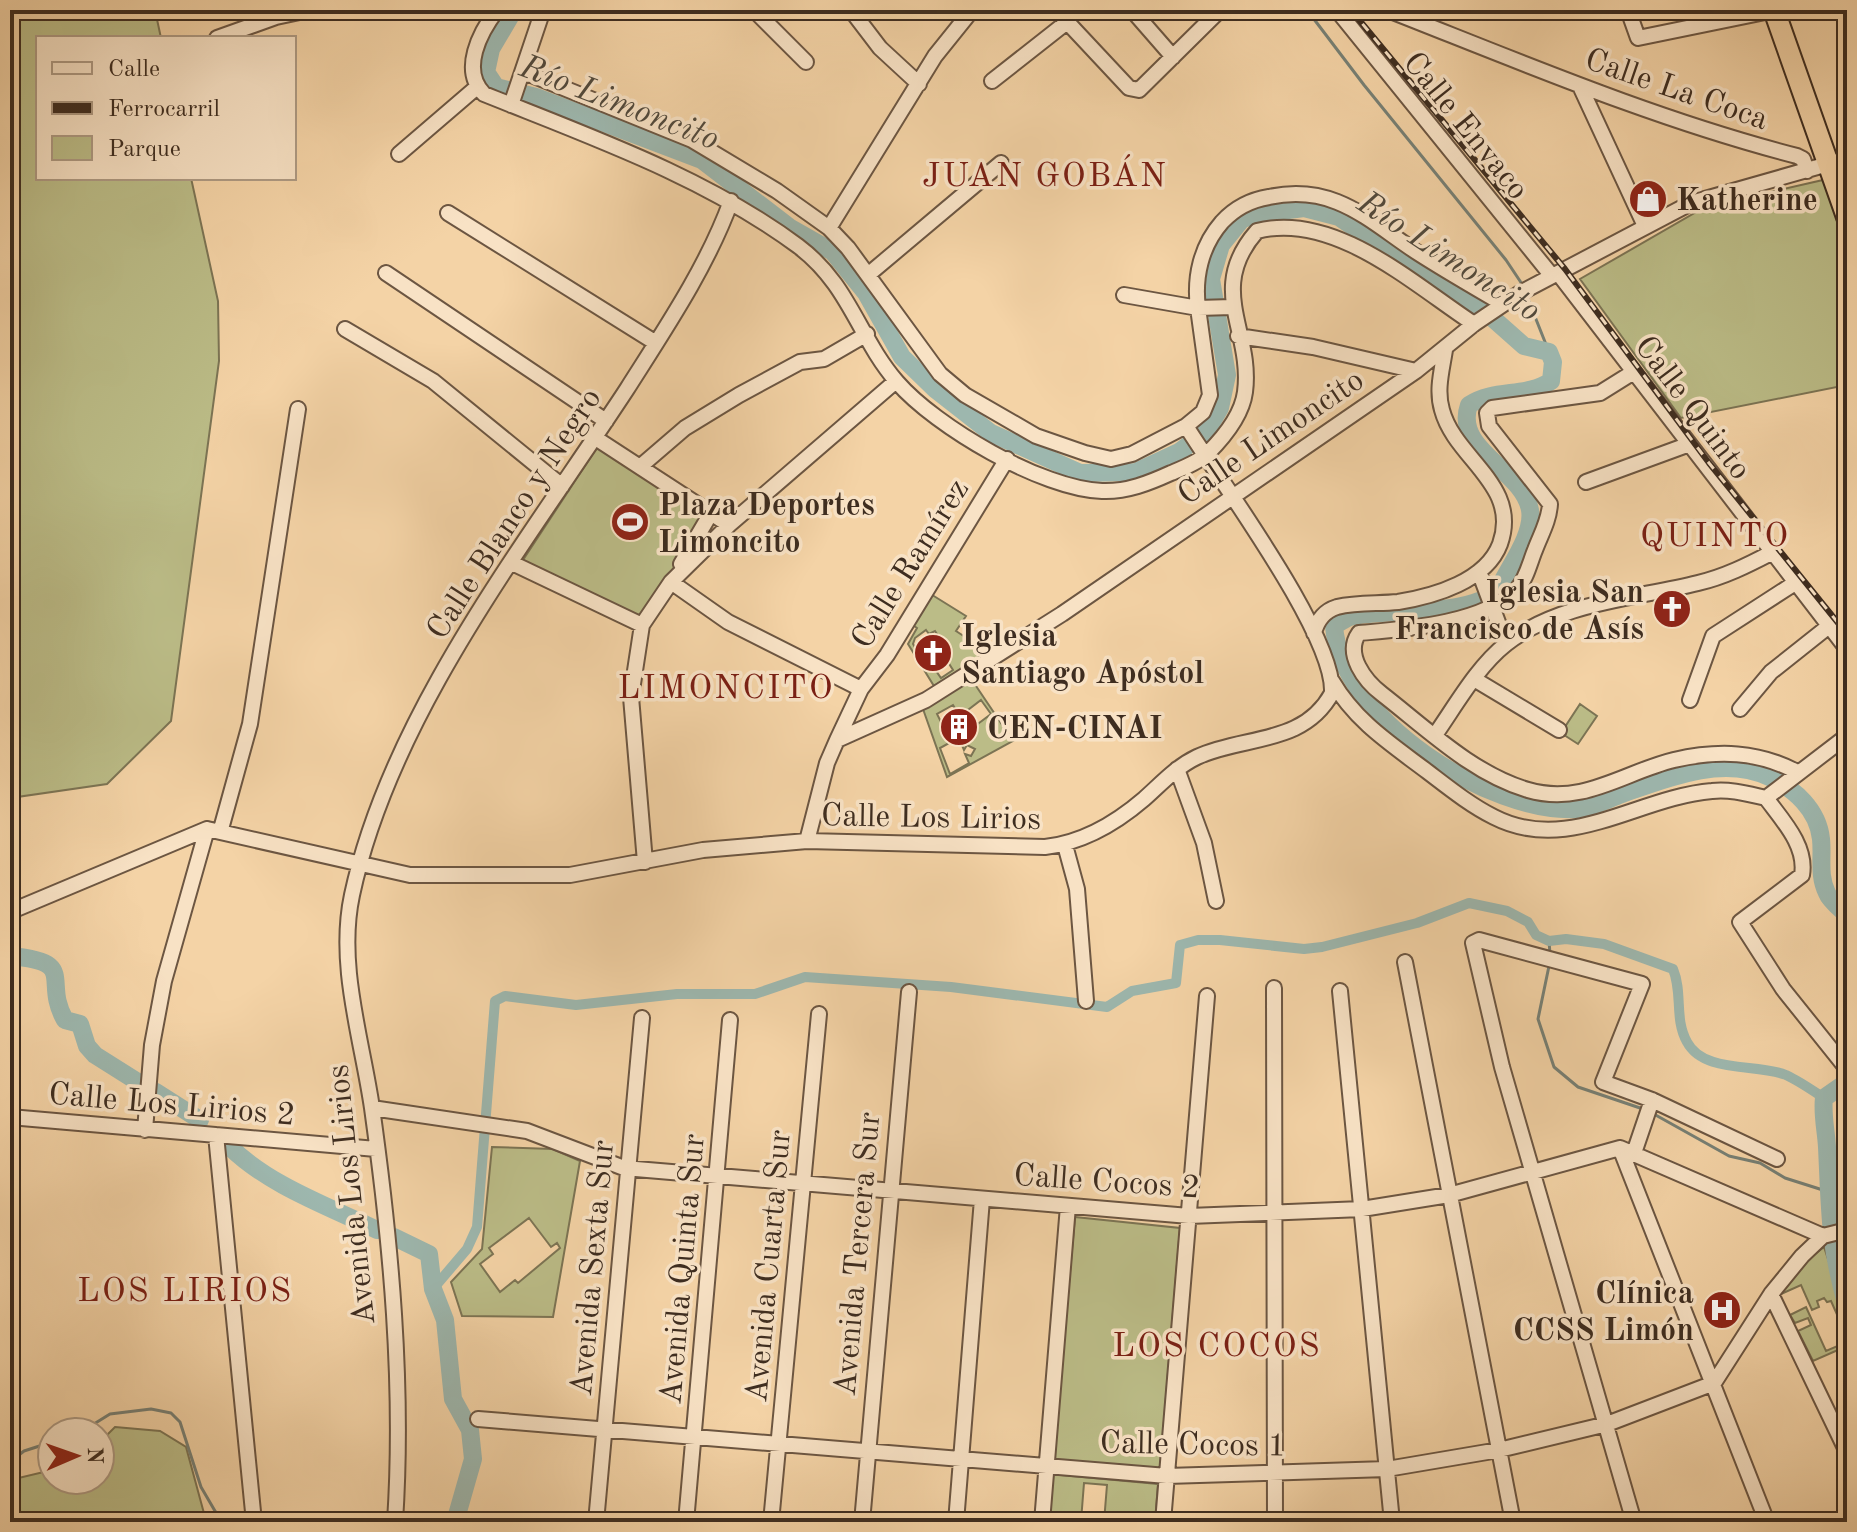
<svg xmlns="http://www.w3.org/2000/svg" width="1857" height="1532" font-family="'Old Standard TT',serif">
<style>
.green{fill:#bbbc87;stroke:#7c7454;stroke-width:2;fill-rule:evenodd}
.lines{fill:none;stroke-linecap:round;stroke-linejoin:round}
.stream{stroke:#778075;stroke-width:3}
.canal{stroke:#9db7ae;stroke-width:10}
.river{stroke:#9db7ae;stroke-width:18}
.minor-casing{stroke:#6c5642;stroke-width:18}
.highway-casing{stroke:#3e2d20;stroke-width:24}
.minor{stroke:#f8e2c5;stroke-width:14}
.highway{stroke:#f4d3a6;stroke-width:20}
.rail-casing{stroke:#3e2d20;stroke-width:6}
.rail{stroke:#f8e2c5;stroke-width:3;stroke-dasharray:9;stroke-linecap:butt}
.labels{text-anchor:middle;stroke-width:7;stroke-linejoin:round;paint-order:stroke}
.street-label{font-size:32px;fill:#3e2d20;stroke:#f8e2c5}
.poi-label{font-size:32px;font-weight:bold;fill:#3e2d20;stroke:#f8e2c5;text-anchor:start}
.water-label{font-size:34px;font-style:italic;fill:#51493c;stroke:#f8e2c5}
.neighbourhood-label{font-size:34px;letter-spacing:2px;fill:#7a1f14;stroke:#f8e2c5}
</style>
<rect width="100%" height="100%" fill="#f4d3a6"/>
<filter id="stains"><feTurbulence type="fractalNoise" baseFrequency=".0025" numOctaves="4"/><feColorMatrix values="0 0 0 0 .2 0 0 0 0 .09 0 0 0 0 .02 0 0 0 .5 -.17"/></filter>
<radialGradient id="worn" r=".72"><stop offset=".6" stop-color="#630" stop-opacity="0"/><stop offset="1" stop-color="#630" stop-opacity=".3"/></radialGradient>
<path class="green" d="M10,10H155L161,38H38V178H191L218,301L219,361L171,721L107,784L10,798Z
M1823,180L1847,245V385L1681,418L1580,279L1705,207Z
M598,446L706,514L642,620L521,563Z
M929,593L966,616L956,631L988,652L934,686L908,644L917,628L910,623ZM926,630L929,634L935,631L941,640L936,643L953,670L941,678L923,652L919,654L913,644L915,638Z
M972,680L1013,741L947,777L923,709ZM981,700L991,714L959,738L964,750L967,745L975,749L971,756L965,754L969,763L950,774L940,748L951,742L937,714L953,705L960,716Z
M1580,704L1597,716L1578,744L1561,733Z
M492,1147L553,1149L580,1161L553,1317L462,1316L451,1282L482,1249ZM529,1218L551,1247L557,1243L560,1248L518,1283L515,1280L500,1292L480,1264L493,1254L489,1248Z
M1075,1217L1180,1228L1160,1469L1053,1460Z
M1824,1247L1847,1316V1337L1831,1301L1827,1302L1824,1298L1817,1301L1819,1307L1812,1310L1801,1285L1781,1294L1803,1263Z
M1806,1307L1826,1351L1847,1342V1346L1813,1361L1798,1331L1811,1325L1808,1318L1795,1323L1790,1315Z
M115,1427L160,1431L186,1447L205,1517L210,1522H10V1480L52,1470V1480H100V1442Z
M1050,1474L1158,1484L1155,1522H1104L1107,1485L1084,1483L1081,1521L1086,1522H1045Z"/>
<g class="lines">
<path class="stream" d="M1307,10L1364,85L1506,260L1524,287
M1526,294L1549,352
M1549,941L1550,954
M1549,966L1538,1019L1554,1067L1578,1087L1646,1110
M1652,1113L1729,1156L1760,1163L1785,1178L1826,1191
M81,1432L110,1414L151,1409L171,1413L180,1422L201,1487L215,1511L227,1522
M10,1462L24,1451L52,1442"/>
<path class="canal" d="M433,1289L467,1249L477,1227L495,1001L505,996L576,1005L677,994H755L805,977L951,987L1107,1007L1132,991L1176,983L1180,945L1198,940H1220L1304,949L1322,947L1417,923L1469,903L1507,911L1528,922L1536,935L1549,941L1566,939L1604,944L1673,969C1683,993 1674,1019 1687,1042C1704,1074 1757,1063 1786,1075C1799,1081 1812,1090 1824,1098"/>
<path class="river" d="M514,10L491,49L486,72L496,87L536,97L702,160L789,227L833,252L866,293L902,357L936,390L991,433L1080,473L1136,472L1179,452L1206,432L1220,408L1227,375L1211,279L1221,245L1242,219L1265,213L1304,208L1339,217L1413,268L1480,307L1524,346L1549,352L1553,362L1551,381C1526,398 1495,388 1469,405C1453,450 1523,470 1530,510C1534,533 1511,564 1501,584C1482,620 1380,607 1350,617C1345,619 1339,623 1334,626C1341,719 1489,814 1577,809C1592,808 1608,799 1622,794C1667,778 1723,755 1769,777C1795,789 1818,810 1821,839C1823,857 1818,875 1827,893C1830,901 1841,909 1847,915
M10,956C79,962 42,980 65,1020L80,1024L87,1046L95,1055L141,1084
M1847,1082L1824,1098C1822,1115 1826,1129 1827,1147C1830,1208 1829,1245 1847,1306
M156,1092L200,1120
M230,1147C270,1186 328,1206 377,1230
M394,1237L429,1254L433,1289L445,1320L453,1399L470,1430L473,1459L455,1522"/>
<defs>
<path id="minor" d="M497,10C480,32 460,70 484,94C591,137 705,177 798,246C850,285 858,337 897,382C936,427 1042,489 1102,491C1127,492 1149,483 1171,473C1183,468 1199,462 1208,453C1224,437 1242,415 1245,392C1253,331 1206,289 1257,231C1334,211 1413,284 1474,324
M754,10L806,62
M851,10L880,48L919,84
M1056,10L1129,88L1139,90L1220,10
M1132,10L1173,57
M1337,10L1552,276
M1388,10C1523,63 1657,120 1797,156L1803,159L1807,171
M1572,10L1573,12
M1628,10L1638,38L1775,10
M217,38L276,17L309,10
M524,72L692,140L777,191L829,228L848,248L940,374L965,395L1036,436L1085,453L1111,459L1132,454L1186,426L1203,412L1210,395L1198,308L1124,295
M992,81L1067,22
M1580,86L1645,226
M511,105L543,10
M399,154L477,87
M448,213L656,343
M829,228L935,56L972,10
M386,273L606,421
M1558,273L1847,649
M869,274L1001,163
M1232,307L1198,308C1194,277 1201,246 1222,222C1235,208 1250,200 1269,197C1334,183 1368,220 1418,253C1446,271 1474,287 1503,304
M345,329L433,381L562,486
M1238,336L1313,347L1416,371
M1632,373L1600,393L1492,408L1487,413L1489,426L1550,504C1549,521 1541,534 1535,550C1530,562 1526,580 1517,589C1483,624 1405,629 1359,633C1344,654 1365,681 1382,694C1427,729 1473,774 1528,790C1583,806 1624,772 1674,760C1718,750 1758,751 1797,772
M597,439L729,525
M642,465L685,428L739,395L800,362L824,359L867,334
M1586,482L1687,445
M512,563L642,625
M681,564L711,513
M1480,574L1506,644
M671,582L728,622L861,689
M1314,633C1317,621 1324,611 1337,607C1357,602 1378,604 1398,602C1435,596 1486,581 1500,544C1521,485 1455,459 1442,410C1436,390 1442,370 1445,350
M1474,679L1559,730
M1332,681C1356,722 1391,744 1428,772C1449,788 1470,805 1494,817C1568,855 1638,797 1712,791C1731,789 1748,794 1766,798
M1690,700L1713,636L1795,583
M1740,709L1771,672L1829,626
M1435,735C1456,705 1477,667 1506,644C1560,602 1634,599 1698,583C1724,577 1748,565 1771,553
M837,740L861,689L887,655L1007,459
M1177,769L1204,843L1216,901
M1766,798C1783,821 1807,846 1802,875L1740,922L1783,989L1847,1069
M1766,798L1847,736
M221,829L250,724L298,409
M807,841L827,763L837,740L926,700L1062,614L1416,371L1474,324L1520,293L1691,203L1842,160
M1065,845L1077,889L1086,1001
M645,862L631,697L642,625L671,582L729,525L896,381
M14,910L207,829L410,875H570L703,850L807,841L1045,847C1081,843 1116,823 1144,799C1161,784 1176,767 1197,757C1244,735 1303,746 1332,693C1335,635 1220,481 1186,426
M1405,962L1513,1522
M1274,988L1275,1522
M1340,991L1392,1522
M372,1108L527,1131L624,1168L1189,1216L1362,1209L1449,1195L1620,1148L1823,1236
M10,1117L376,1149
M145,1130L152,1045L164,981L207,829
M216,1135L254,1522
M1620,1148L1767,1522
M1634,1153L1652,1100
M1771,1294L1847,1452
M478,1419L1167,1476L1387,1469L1499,1450L1607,1424L1714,1383L1771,1294L1802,1256L1823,1236L1847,1230
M395,1522C404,1385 391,1243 372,1108C362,1039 337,965 352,895C391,713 527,542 627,389C665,329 707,267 731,201
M596,1522L642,1018
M686,1522L730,1020
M771,1522L819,1014
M862,1522L909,992
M956,1522L982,1199
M1042,1522L1068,1206
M1163,1522L1207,996
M1634,1522L1502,1067L1473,943L1479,940L1642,984L1603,1082L1652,1100L1777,1159"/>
<path id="highway" d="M1774,10L1847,217"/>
</defs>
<use href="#minor" class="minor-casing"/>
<use href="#highway" class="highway-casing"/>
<use href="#minor" class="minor"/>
<use href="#highway" class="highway"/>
<defs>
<path id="rail" d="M1351,10L1565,269L1709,463L1847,634"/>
</defs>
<use href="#rail" class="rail-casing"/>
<use href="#rail" class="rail"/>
</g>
<defs>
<symbol id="shop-disc" viewBox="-11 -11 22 22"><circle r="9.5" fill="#8f2418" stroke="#f8e2c5"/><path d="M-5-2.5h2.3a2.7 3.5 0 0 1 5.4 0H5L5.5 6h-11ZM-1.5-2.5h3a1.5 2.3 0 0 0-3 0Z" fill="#fff"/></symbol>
<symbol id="stadium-disc" viewBox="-11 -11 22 22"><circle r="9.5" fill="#8f2418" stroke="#f8e2c5"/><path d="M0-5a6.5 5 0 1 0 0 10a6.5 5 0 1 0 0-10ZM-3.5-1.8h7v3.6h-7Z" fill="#fff"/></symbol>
<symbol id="church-disc" viewBox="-11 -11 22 22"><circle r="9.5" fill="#8f2418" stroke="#f8e2c5"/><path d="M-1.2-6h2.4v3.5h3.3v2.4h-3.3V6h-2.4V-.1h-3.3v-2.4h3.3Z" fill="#fff"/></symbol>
<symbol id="building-disc" viewBox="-11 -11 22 22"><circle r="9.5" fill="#8f2418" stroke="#f8e2c5"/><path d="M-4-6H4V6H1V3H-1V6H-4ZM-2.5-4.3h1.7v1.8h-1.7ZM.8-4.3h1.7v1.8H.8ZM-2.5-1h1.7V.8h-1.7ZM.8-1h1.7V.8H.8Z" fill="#fff"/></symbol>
<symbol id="hospital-disc" viewBox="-11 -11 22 22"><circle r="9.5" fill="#8f2418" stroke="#f8e2c5"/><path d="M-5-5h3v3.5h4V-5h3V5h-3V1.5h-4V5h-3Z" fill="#fff"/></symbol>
</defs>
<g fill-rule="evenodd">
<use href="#shop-disc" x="1626" y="177" width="44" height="44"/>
<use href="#stadium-disc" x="608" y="500" width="44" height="44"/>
<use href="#church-disc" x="1650" y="587" width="44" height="44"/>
<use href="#church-disc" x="911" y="631" width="44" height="44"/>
<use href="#building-disc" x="937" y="705" width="44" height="44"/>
<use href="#hospital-disc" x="1700" y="1288" width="44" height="44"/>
</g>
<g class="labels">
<g class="street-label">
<text transform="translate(1677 88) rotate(19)" y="11">Calle La Coca</text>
<text transform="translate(1467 125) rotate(51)" y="11">Calle Envaco</text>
<text transform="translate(1694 407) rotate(53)" y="11">Calle Quinto</text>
<text transform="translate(1270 436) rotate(-34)" y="11">Calle Limoncito</text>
<text transform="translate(513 513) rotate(-57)" y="11">Calle Blanco y Negro</text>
<text transform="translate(909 563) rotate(-58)" y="11">Calle Ramírez</text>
<text transform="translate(931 816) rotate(1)" y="11">Calle Los Lirios</text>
<text transform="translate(172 1103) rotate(5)" y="11">Calle Los Lirios 2</text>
<text transform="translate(1107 1180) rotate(4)" y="11">Calle Cocos 2</text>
<text transform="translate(350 1195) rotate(-96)" y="11">Avenida Los Lirios</text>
<text transform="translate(856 1254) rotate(-85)" y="11">Avenida Tercera Sur</text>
<text transform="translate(767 1266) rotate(-85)" y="11">Avenida Cuarta Sur</text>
<text transform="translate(591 1268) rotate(-85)" y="11">Avenida Sexta Sur</text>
<text transform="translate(681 1269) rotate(-85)" y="11">Avenida Quinta Sur</text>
<text transform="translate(1193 1443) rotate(1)" y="11">Calle Cocos 1</text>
</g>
<g class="poi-label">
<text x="1676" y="210">Katherine</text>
<text x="658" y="515">Plaza Deportes<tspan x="658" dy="37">Limoncito</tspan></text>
<text x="1644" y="602" text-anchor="end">Iglesia San<tspan x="1644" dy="37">Francisco de Asís</tspan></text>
<text x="961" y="646">Iglesia<tspan x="961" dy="37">Santiago Apóstol</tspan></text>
<text x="987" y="738">CEN-CINAI</text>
<text x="1694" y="1303" text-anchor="end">Clínica<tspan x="1694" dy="37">CCSS Limón</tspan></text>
</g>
<g class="water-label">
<text transform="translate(620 101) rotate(21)" y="12">Río Limoncito</text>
<text transform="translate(1450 255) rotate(33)" y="12">Río Limoncito</text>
</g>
<g class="neighbourhood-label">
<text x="1045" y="186">JUAN GOBÁN</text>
<text x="1715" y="546">QUINTO</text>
<text x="726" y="698">LIMONCITO</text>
<text x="185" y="1301">LOS LIRIOS</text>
<text x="1217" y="1356">LOS COCOS</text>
</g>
</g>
<rect width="1857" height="1532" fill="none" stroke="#f4d3a6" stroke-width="40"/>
<rect x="12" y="12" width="1833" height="1508" fill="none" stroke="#3e2d20" stroke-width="4"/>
<rect x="20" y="20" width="1817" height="1492" fill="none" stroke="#3e2d20" stroke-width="2"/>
<rect x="36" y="36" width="260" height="144" fill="#f8e2c5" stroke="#ae9a83" stroke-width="2"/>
<rect x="52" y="62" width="40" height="12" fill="#f8e2c5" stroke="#ae9a83" stroke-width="2"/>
<text x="108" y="76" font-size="24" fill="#3e2d20">Calle</text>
<rect x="52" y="102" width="40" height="12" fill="#3e2d20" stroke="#ae9a83" stroke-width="2"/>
<text x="108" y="116" font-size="24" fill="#3e2d20">Ferrocarril</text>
<rect x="52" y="136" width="40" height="24" fill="#bbbc87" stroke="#ae9a83" stroke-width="2"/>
<text x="108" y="156" font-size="24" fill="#3e2d20">Parque</text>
<g transform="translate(76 1456) rotate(88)"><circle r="38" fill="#f8e2c5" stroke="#ae9a83" stroke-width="2"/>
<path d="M0-6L14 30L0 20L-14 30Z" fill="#8f2418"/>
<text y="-12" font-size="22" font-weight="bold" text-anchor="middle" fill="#3e2d20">N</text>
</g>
<rect width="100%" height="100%" filter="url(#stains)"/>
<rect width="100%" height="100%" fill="url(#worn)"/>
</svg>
